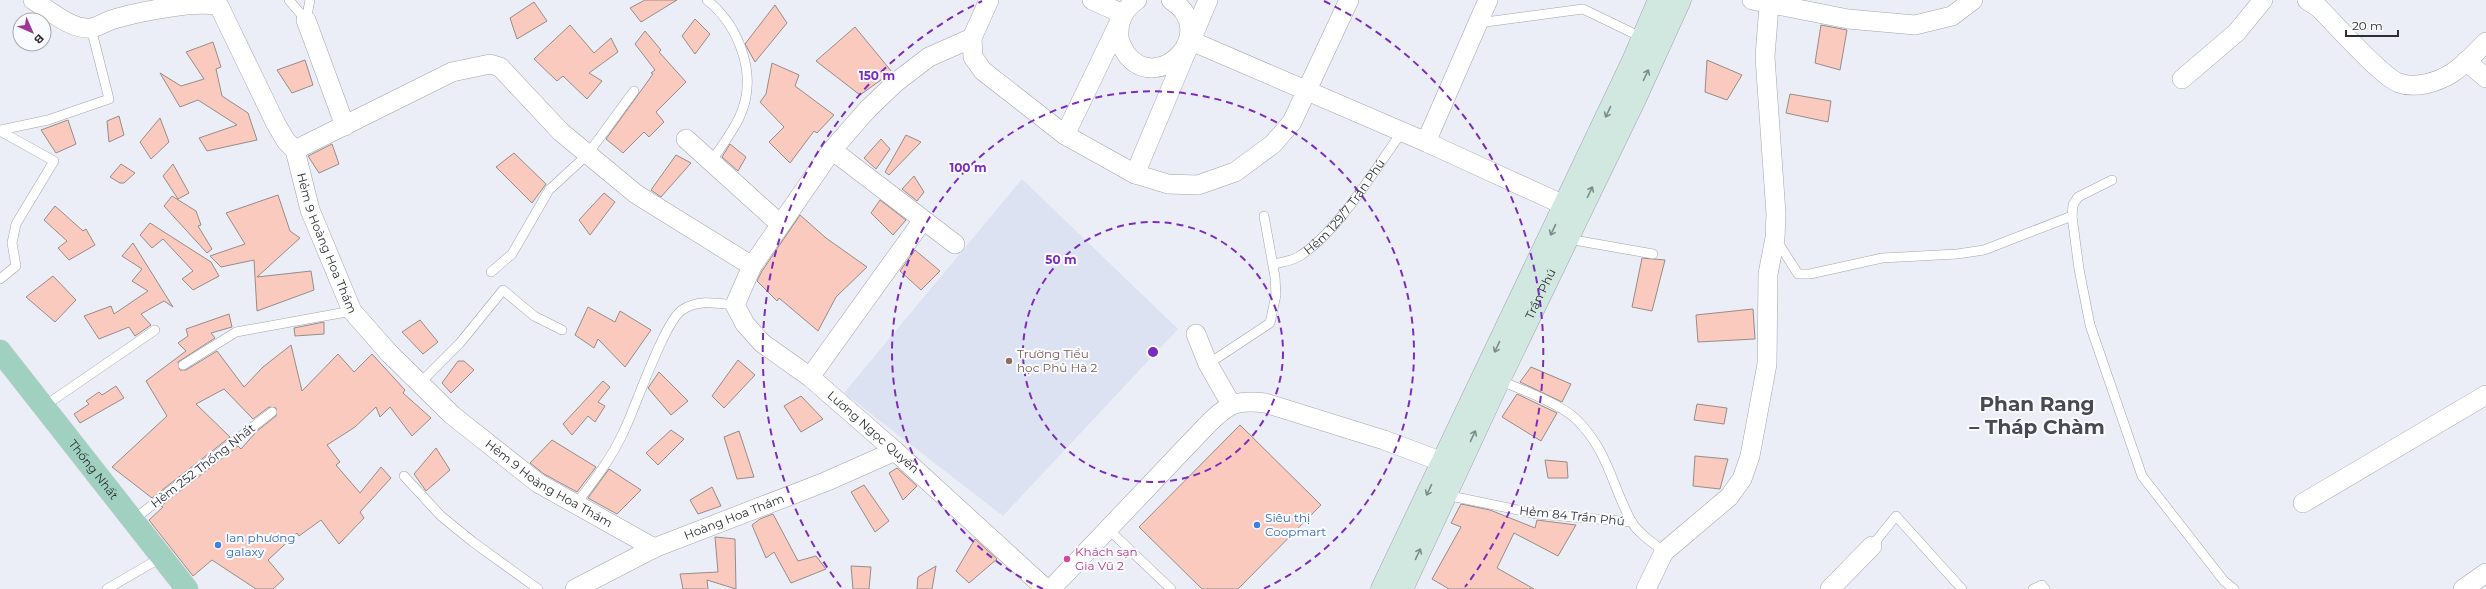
<svg xmlns="http://www.w3.org/2000/svg" width="2486" height="589" font-family="Montserrat,sans-serif">
<style>
.built{fill:#dde2f2}
.building{fill:#fbcabe;stroke:#968c89}
.lines{fill:none;stroke-linecap:round;stroke-linejoin:round}
.service-casing{stroke:#a1a4ad;stroke-width:10}
.minor-casing{stroke:#a1a4ad;stroke-width:20}
.secondary-casing{stroke:#a1a4ad;stroke-width:23}
.primary-casing{stroke:#cdcdce;stroke-width:23}
.service{stroke:#fff;stroke-width:9}
.minor{stroke:#fff;stroke-width:19}
.secondary{stroke:#d0e8e0;stroke-width:22}
.primary{stroke:#a0d1c0;stroke-width:22}
.oneway{stroke:#7e8c89}
.ring{fill:none;stroke:#7b2cbf;stroke-width:2;stroke-dasharray:7 5}
.education-dot{fill:#8d6e63;stroke:#fafbff;stroke-width:1.5}
.shop-dot{fill:#3f7fe0;stroke:#fafbff;stroke-width:1.5}
.hotel-dot{fill:#d1479c;stroke:#fafbff;stroke-width:1.5}
.labels{text-anchor:middle;stroke-width:4;stroke-linejoin:round;paint-order:stroke}
.street-label{font-size:12px;fill:#2d2f32;stroke:#fafbff}
.education-label{font-size:12px;fill:#785e54;stroke:#fafbff;text-anchor:start}
.shop-label{font-size:12px;fill:#366cbe;stroke:#fafbff;text-anchor:start}
.hotel-label{font-size:12px;fill:#b23c85;stroke:#fafbff;text-anchor:start}
.town-label{font-size:20px;font-weight:bold;fill:#474a51;stroke:#fafbff}
.centre{fill:#7b2cbf;stroke:#fafbff;stroke-width:2}
.ring-label{font-size:12px;text-anchor:middle;font-weight:bold;fill:#7b2cbf;stroke:#fafbff;stroke-width:4;stroke-linejoin:round;paint-order:stroke}
</style>
<rect width="100%" height="100%" fill="#ebeef7"/>
<path class="built" d="M1022,179L1178,329L1003,516L844,393Z"/>
<path class="building" d="M645,0H677L641,22L630,8Z
M534,2L547,21L517,39L510,18Z
M775,5L787,23L755,62L745,44Z
M695,19L710,34L695,54L682,36Z
M570,25L594,53L611,38L618,52L589,73L602,81L587,99L563,76L557,81L534,59Z
M1821,25L1847,30L1840,70L1815,63Z
M855,27L892,72L860,95L816,61Z
M645,31L661,50L659,52L686,82L656,112L664,122L649,137L644,132L623,153L606,139L653,74L651,73L655,70L635,44Z
M213,42L221,67L216,69L222,96L248,113L257,140L207,151L199,138L237,125L198,100L180,107L160,73L181,86L204,79L186,52Z
M305,60L313,85L292,93L277,70Z
M1707,60L1742,75L1727,100L1705,92Z
M772,63L799,75L795,86L834,115L817,133L814,131L790,163L769,142L784,127L760,102L766,94Z
M1790,94L1831,101L1828,122L1786,113Z
M119,116L124,135L109,142L107,121Z
M160,118L169,142L151,159L140,142Z
M68,120L76,144L56,153L41,130Z
M906,135L921,142L889,175L885,172Z
M881,139L890,149L876,169L864,158Z
M332,144L339,164L319,173L308,156Z
M730,144L746,157L738,171L722,157Z
M514,153L546,184L532,203L496,167Z
M676,155L691,163L661,197L651,190Z
M121,164L135,173L124,183H120L110,177Z
M173,164L189,193L178,199L163,176Z
M914,176L924,192L917,201L902,189Z
M604,193L615,202L590,235L579,220Z
M278,195L290,231L300,238L257,277L311,271L314,290L257,311L254,260L221,267L210,256L245,244L226,213Z
M172,196L196,211L201,225L198,226L212,249L207,253L164,206Z
M880,200L906,220L893,235L871,213Z
M55,206L83,231L86,229L95,245L69,260L58,248L67,241L44,220Z
M800,215L826,238L867,267L836,297L818,331L779,298L777,301L757,281L762,271Z
M150,223L211,262L219,276L193,290L182,279L193,271L163,239L152,248L140,235Z
M133,243L173,307L164,301L141,314L151,325L135,336L129,327L99,339L84,316L111,306L114,314L148,291L132,281L142,269L122,256Z
M915,250L940,271L921,290L900,271Z
M1642,258L1665,260L1652,311L1632,307Z
M53,276L76,300L55,322L26,297Z
M588,307L615,322L620,311L651,330L625,367L598,339L594,348L575,335Z
M1753,309L1755,339L1698,342L1696,315Z
M229,314L232,327L211,333L215,338L178,362L180,370H186L217,351L244,387L263,367L291,345L302,391L338,354L354,372L372,354L405,390L403,393L431,418L412,436L390,407L380,417L376,407L355,427L327,445L340,462L336,465L360,493L381,467L391,478L360,512L364,518L339,544L321,520L299,536L297,533L268,560L284,579L273,589H256L212,560L193,576L149,520L163,507L161,506L238,446L241,449L257,431L276,416V408L269,407L253,419L224,389L196,404L230,437L152,498L112,467L167,416L146,381L186,351L178,343L188,336L186,329Z
M420,320L438,342L423,354L402,332Z
M324,322V334L295,336L294,328Z
M738,360L755,375L724,408L712,396Z
M458,361H464L474,370L451,393L442,383Z
M1531,367L1571,384L1562,402L1520,382Z
M659,372L688,401L671,415L648,388Z
M603,381L610,387L598,402L605,406L595,422L588,416L572,435L563,424Z
M116,386L124,398L80,423L74,414L89,404L86,401L99,392L102,395Z
M1517,394L1557,413L1541,441L1502,417Z
M801,396L823,419L801,432L784,406Z
M1697,404L1727,408L1724,424L1694,420Z
M1240,425L1321,505L1238,589H1202L1139,527Z
M671,430L684,439L658,465L646,453Z
M739,431L754,477L737,479L724,437Z
M552,440L596,467L577,492L544,474L530,463Z
M436,448L450,470L426,491L414,474Z
M1695,456L1728,459L1720,489L1693,486Z
M1545,460L1567,462L1568,478H1548Z
M897,468L917,486L903,500L889,473Z
M609,469L641,490L617,514L588,498Z
M864,485L889,521L875,532L851,492Z
M712,487L721,506L698,514L690,500Z
M1461,504L1490,510L1535,528L1537,520L1576,525L1558,556L1514,533L1497,568L1534,589H1449L1432,579L1461,527L1451,523Z
M773,514L798,561L816,556L826,569L791,583L774,552L766,558L752,525L760,519Z
M715,537L735,539L736,589L707,580L708,589H683L680,574L718,572Z
M975,539L997,559L969,583L956,571Z
M851,566L871,567L869,589H853Z
M936,566L932,589H917L918,577Z"/>
<g class="lines">
<defs>
<g id="service">
<path d="M289,0L306,20"/>
<path d="M707,0C740,27 759,77 739,118C732,133 720,148 711,162"/>
<path d="M306,20L310,0"/>
<path d="M1478,23L1583,9L1643,38"/>
<path d="M0,130L48,120L109,99L91,28"/>
<path d="M0,131L54,161L16,224L12,243L16,266L0,279"/>
<path d="M2112,180L2078,197L2073,205L2072,216L2079,269L2090,325L2142,476L2224,581L2234,589"/>
<path d="M1568,239L1653,254"/>
<path d="M1777,241L1798,274H1810L1882,258L1957,254L1984,250L2072,216"/>
<path id="s1" d="M1274,264C1281,262 1291,261 1298,257C1337,234 1374,170 1402,132"/>
<path d="M491,272L512,254L549,190L587,155L634,91"/>
<path d="M1208,364L1270,323L1276,295L1275,277L1264,216"/>
<path d="M183,365L236,332L352,311"/>
<path d="M1499,380C1520,389 1558,403 1575,418C1608,450 1611,483 1631,521C1638,534 1654,543 1664,552"/>
<path d="M419,384L460,343L503,290L534,316L562,330"/>
<path d="M43,407L155,330"/>
<path d="M404,476L441,516L473,542L538,589"/>
<path d="M1446,495L1537,514L1632,522"/>
<path d="M576,504C593,482 611,459 623,433C635,409 664,322 682,310C698,299 717,303 735,305"/>
<path d="M133,520L272,412"/>
<path d="M1107,528L1171,589"/>
<path d="M1872,546L1896,516L1962,589"/>
<path d="M107,589L162,557"/>
<path d="M2033,589L2042,585L2045,589"/>
</g>
<g id="minor">
<path id="s2" d="M33,0C49,10 71,30 91,28C98,27 105,22 111,20C136,12 197,0 219,6L276,124L286,141L295,150L310,210L352,311L389,353L452,415L538,483L654,548"/>
<path d="M989,0L972,38L973,57L983,71L1065,135L1135,174L1168,184L1198,185L1235,172L1273,144L1292,122L1349,0"/>
<path d="M1092,0L1123,14"/>
<path d="M1137,0C1125,8 1118,20 1119,36C1119,43 1123,49 1127,55C1159,95 1221,32 1171,0"/>
<path d="M1752,0L1848,19L1915,25L1952,16L1973,0"/>
<path d="M2307,0L2319,8C2335,24 2382,77 2399,83C2416,89 2438,82 2452,73C2465,65 2475,53 2486,42"/>
<path d="M306,20L345,126"/>
<path id="s3" d="M972,38L929,57L895,83L867,110L832,150L752,266L735,305L745,324L762,343L810,377L895,451L1046,589"/>
<path d="M1189,40L1426,142L1577,211"/>
<path d="M2466,61L2486,78"/>
<path d="M2182,79L2237,32L2263,0"/>
<path d="M1065,135L1119,23"/>
<path d="M686,139L780,224"/>
<path d="M1426,142L1488,0"/>
<path d="M295,150L452,72L490,64L500,67L561,132L636,194L752,266"/>
<path d="M832,150L955,244"/>
<path d="M1135,174L1208,0"/>
<path d="M1196,334L1208,364L1231,404"/>
<path d="M810,377L923,220"/>
<path d="M2303,503L2486,395"/>
<path id="s4" d="M575,589L654,548L825,482L895,451"/>
<path d="M1051,589L1206,426C1227,405 1235,399 1265,403L1384,440L1456,467"/>
<path d="M1646,589L1664,552L1729,497L1742,479L1750,456L1767,364L1768,274L1775,238L1776,214L1765,57L1769,5"/>
<path d="M1830,589L1872,546"/>
<path d="M2463,589L2486,573"/>
</g>
<g id="secondary">
<path d="M1382,589L1632,63L1659,0"/>
<path id="s5" d="M1402,589L1499,380L1635,99L1680,0"/>
</g>
<g id="primary">
<path id="s6" d="M0,351L187,589"/>
</g>
</defs>
<use href="#service" class="service-casing"/>
<use href="#minor" class="minor-casing"/>
<use href="#secondary" class="secondary-casing"/>
<use href="#primary" class="primary-casing"/>
<use href="#service" class="service"/>
<use href="#minor" class="minor"/>
<use href="#secondary" class="secondary"/>
<use href="#primary" class="primary"/>
</g>
<defs><path id="oneway-shaft" d="M-6 0H5M1.5-3L5.5 0L1.5 3" fill="none" stroke-width="1.6" stroke-linecap="round" stroke-linejoin="round"/></defs>
<g class="oneway">
<use href="#oneway-shaft" transform="translate(1646 75) rotate(-65)"/>
<use href="#oneway-shaft" transform="translate(1608 112) rotate(115)"/>
<use href="#oneway-shaft" transform="translate(1590 192) rotate(-64)"/>
<use href="#oneway-shaft" transform="translate(1553 230) rotate(115)"/>
<use href="#oneway-shaft" transform="translate(1497 347) rotate(115)"/>
<use href="#oneway-shaft" transform="translate(1473 436) rotate(-65)"/>
<use href="#oneway-shaft" transform="translate(1429 490) rotate(115)"/>
<use href="#oneway-shaft" transform="translate(1418 554) rotate(-65)"/>
</g>
<g class="ring">
<circle cx="1153" cy="352" r="130"/>
<path d="M1043 589A261 261 0 1 1 1263 589"/>
<path d="M841 587A391 391 0 0 1 982 1M1324 1A391 391 0 0 1 1465 587"/>
</g>
<circle class="education-dot" cx="1009" cy="361" r="4"/>
<g class="shop-dot">
<circle cx="1257" cy="525" r="4"/>
<circle cx="218" cy="545" r="4"/>
</g>
<circle class="hotel-dot" cx="1067" cy="559" r="4"/>
<g class="labels">
<g class="street-label">
<text dy="4" stroke="none"><textPath href="#s1" startOffset="94">Hẻm 129/7 Trần Phú</textPath></text>
<text dy="4" stroke="none"><textPath href="#s2" startOffset="459">Hẻm 9 Hoàng Hoa Thám</textPath></text>
<text dy="4" stroke="none"><textPath href="#s5" startOffset="326">Trần Phú</textPath></text>
<text dy="4" stroke="none"><textPath href="#s3" startOffset="555">Lương Ngọc Quyến</textPath></text>
<text transform="translate(203 466) rotate(-38)" y="4">Hẻm 252 Thống Nhất</text>
<text dy="4" stroke="none"><textPath href="#s6" startOffset="151">Thống Nhất</textPath></text>
<text dy="4" stroke="none"><textPath href="#s2" startOffset="795">Hẻm 9 Hoàng Hoa Thám</textPath></text>
<text transform="translate(1572 516) rotate(6)" y="4">Hẻm 84 Trần Phú</text>
<text dy="4" stroke="none"><textPath href="#s4" startOffset="175">Hoàng Hoa Thám</textPath></text>
</g>
<g class="education-label">
<text x="1017" y="358">Trường Tiểu<tspan x="1017" dy="14">học Phủ Hà 2</tspan></text>
</g>
<g class="shop-label">
<text x="1265" y="522">Siêu thị<tspan x="1265" dy="14">Coopmart</tspan></text>
<text x="226" y="542">lan phương<tspan x="226" dy="14">galaxy</tspan></text>
</g>
<g class="hotel-label">
<text x="1075" y="556">Khách sạn<tspan x="1075" dy="14">Gia Vũ 2</tspan></text>
</g>
<g class="town-label">
<text x="2037" y="411">Phan Rang<tspan x="2037" dy="23">– Tháp Chàm</tspan></text>
</g>
</g>
<circle cx="1153" cy="352" r="6" class="centre"/>
<g class="ring-label">
<text x="877" y="80">150 m</text>
<text x="968" y="172">100 m</text>
<text x="1061" y="264">50 m</text>
</g>
<g transform="translate(32 32) rotate(135)"><circle r="19" fill="#fafbff" stroke="#a8a9ad"/>
<path d="M0-3L7 15L0 10L-7 15Z" fill="#9e3598"/>
<text y="-6" font-size="11" font-weight="bold" text-anchor="middle" fill="#2d2f32">B</text>
</g>
<path d="M2346 30v6h52v-6" fill="none" stroke="#2d2f32" stroke-width="2"/>
<text x="2352" y="30" font-size="12" fill="#2d2f32" stroke="#fafbff" stroke-width="3" paint-order="stroke">20 m</text>
</svg>
